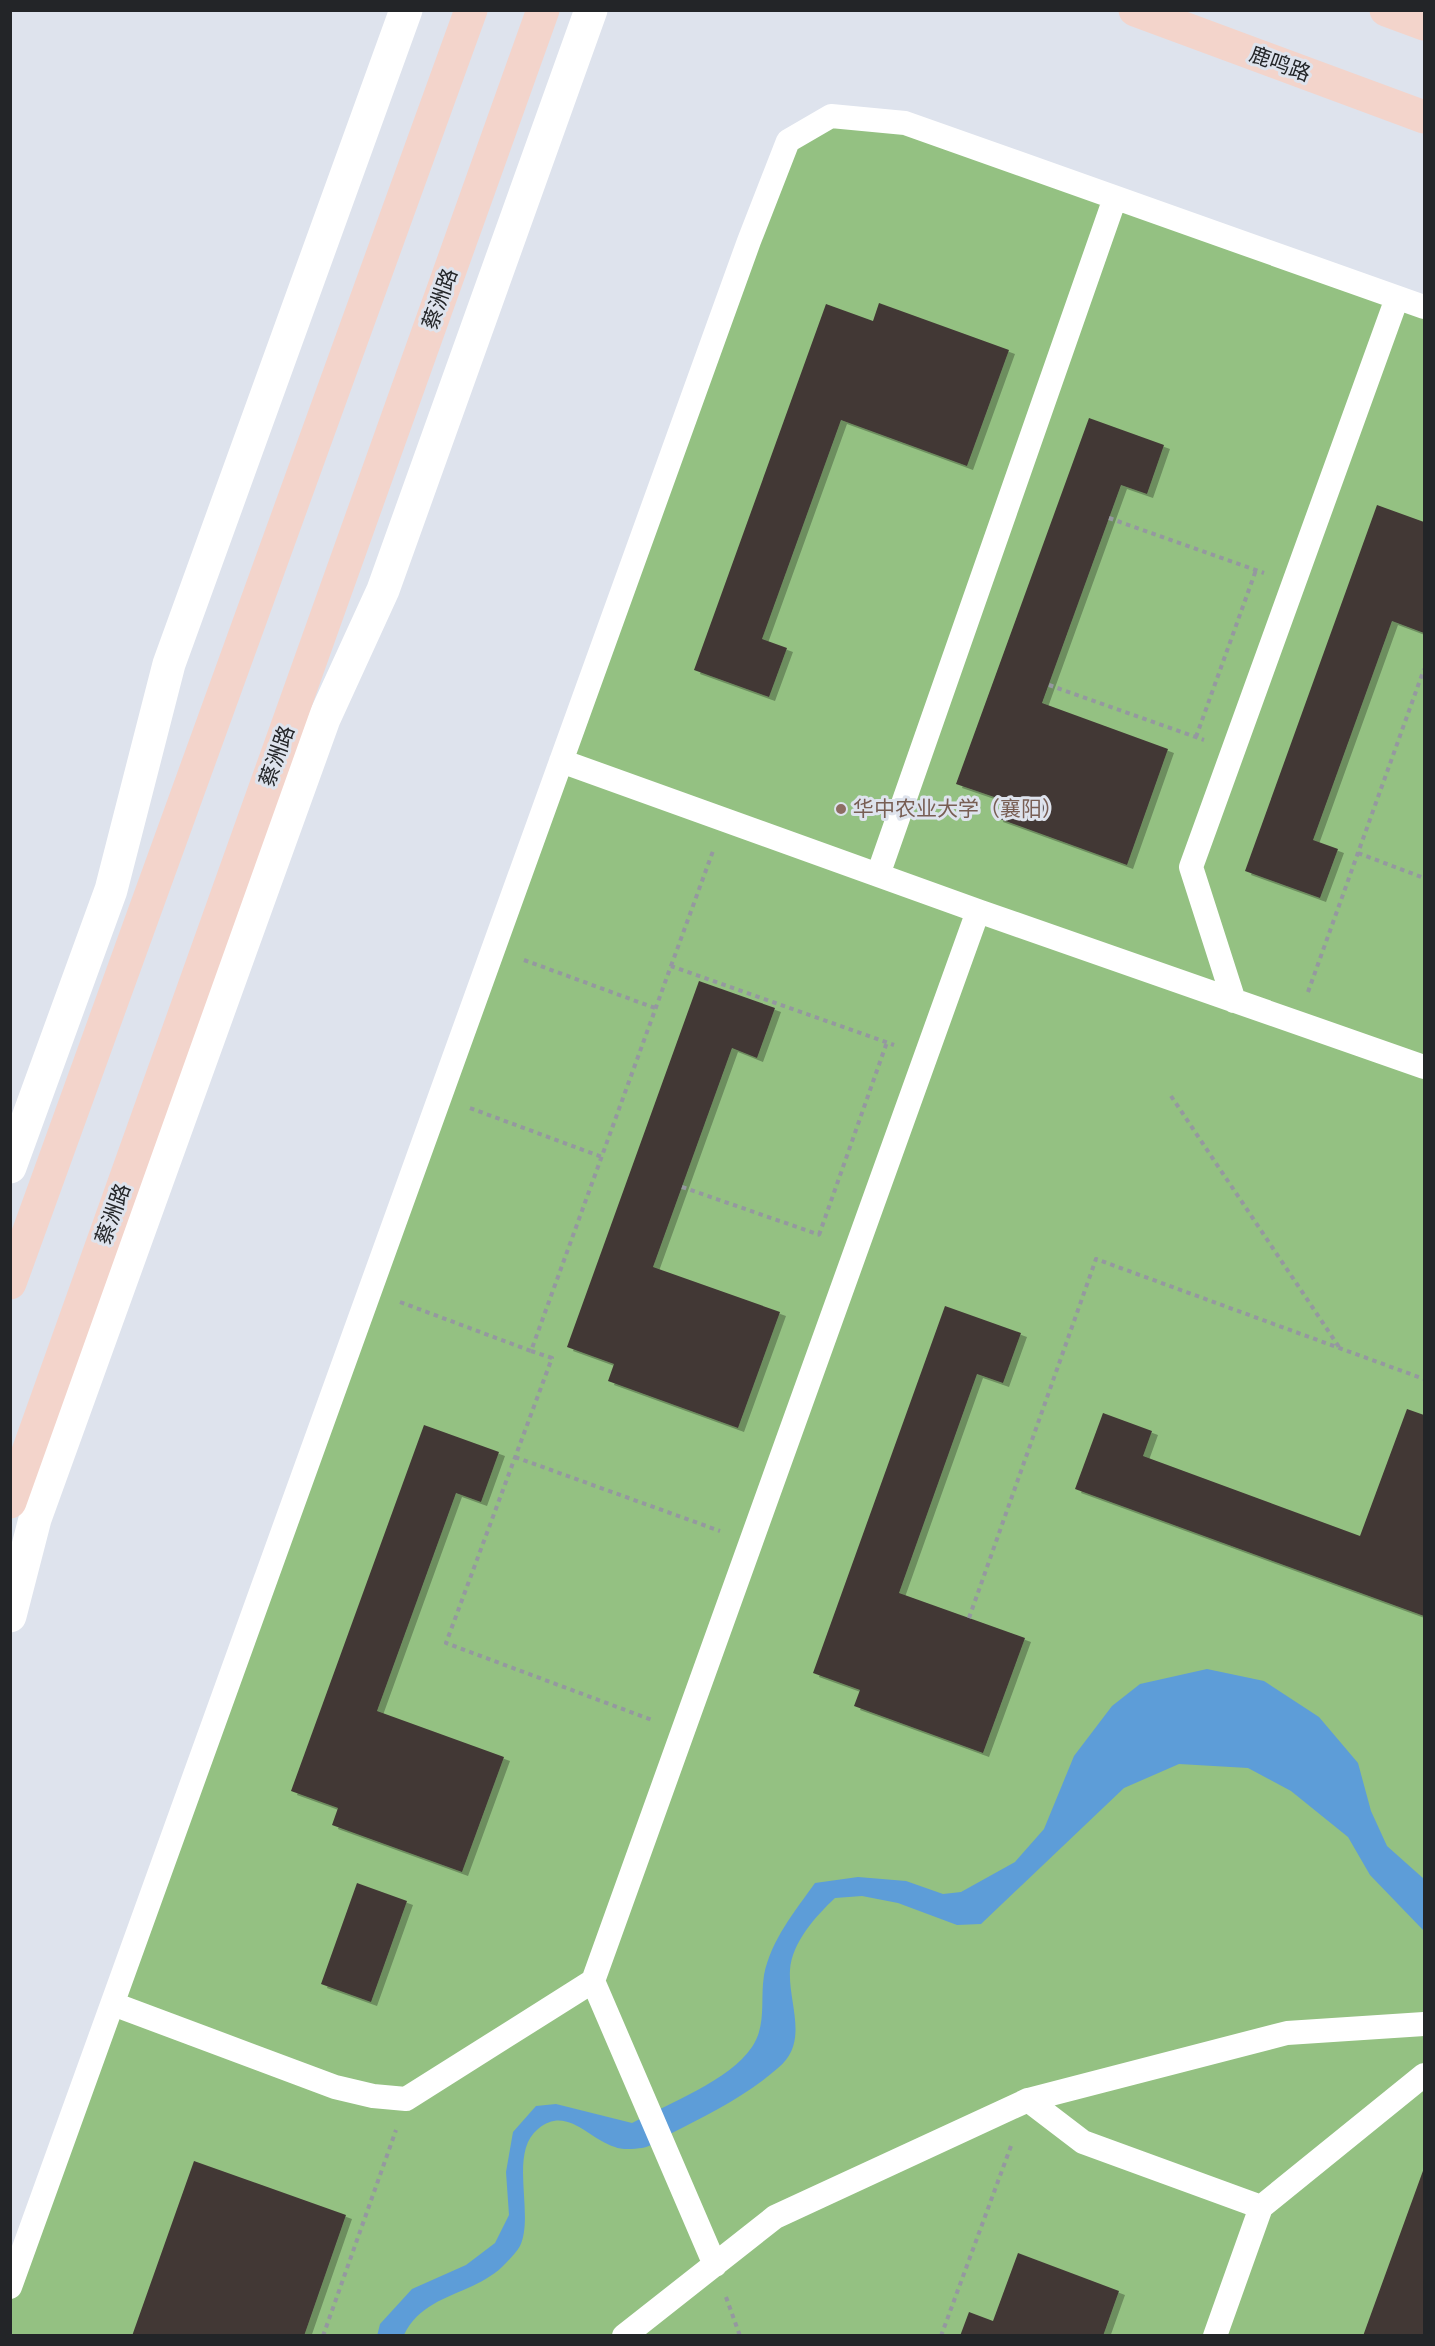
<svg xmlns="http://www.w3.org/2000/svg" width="1435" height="2346" font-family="Jost,'Noto Sans SC',sans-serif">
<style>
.green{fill:#94c182}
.water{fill:#5d9dd8}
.building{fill:#423935;filter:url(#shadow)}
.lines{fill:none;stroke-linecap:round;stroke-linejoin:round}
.path{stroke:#9598a0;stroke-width:4;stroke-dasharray:4.5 4.5;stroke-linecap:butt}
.service{stroke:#fff;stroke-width:24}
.tertiary{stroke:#fff;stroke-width:33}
.secondary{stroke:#f3d4cb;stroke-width:33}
.education-dot{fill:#8d6e63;stroke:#dee3ed;stroke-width:2}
.labels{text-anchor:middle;stroke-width:6;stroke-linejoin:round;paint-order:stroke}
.street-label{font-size:21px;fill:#232528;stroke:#dee3ed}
.education-label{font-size:21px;fill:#785e54;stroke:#dee3ed;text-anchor:start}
</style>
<defs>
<filter id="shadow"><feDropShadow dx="6" dy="4" stdDeviation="0" flood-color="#0004"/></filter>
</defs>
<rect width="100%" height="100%" fill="#dee3ed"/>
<path class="green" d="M831,116L905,123L1424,307V2335L11,2336L10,2287L788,141Z"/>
<path class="water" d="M1207,1669L1264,1681L1319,1717L1358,1763L1371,1811L1387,1846L1424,1879V1931L1370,1875L1348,1837L1291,1791L1248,1768L1179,1764L1124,1788L981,1924L957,1925L898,1903L862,1896L835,1898C816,1916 792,1942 790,1970C788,2004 810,2042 778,2068C746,2096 707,2115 670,2134C661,2139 651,2147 642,2148C634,2149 621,2150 615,2147C588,2139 567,2105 538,2129C508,2153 535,2214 520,2246C516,2253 507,2262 502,2267C471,2296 423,2294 404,2335L377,2336L380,2324L412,2289L466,2265L495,2243L509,2215L506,2172L513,2132L536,2106L556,2104L632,2123C668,2104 730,2080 752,2047C767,2025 760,1999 764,1975C771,1940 795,1911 815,1883L858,1877L906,1881L943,1894L961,1892L1015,1862L1044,1829L1074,1756L1112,1706L1140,1684Z"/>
<path class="building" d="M879,303L1009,350L967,466L841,420L762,639L787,648L769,697L694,670L826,304L873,321Z
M1089,418L1164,445L1147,494L1121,485L1042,703L1168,749L1127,865L997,818L1003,800L956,784Z
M1377,505L1424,522V633L1392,621L1313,840L1338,849L1320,898L1245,871Z
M699,981L775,1008L757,1058L732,1048L653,1267L780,1312L738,1428L608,1381L614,1364L567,1347Z
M945,1306L1021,1333L1003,1383L977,1374L899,1593L1025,1638L983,1753L854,1706L860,1690L813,1673Z
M1407,1409L1424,1415V1616L1075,1489L1103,1413L1152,1431L1143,1456L1360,1536Z
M424,1425L499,1452L481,1502L456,1493L377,1711L504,1757L462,1872L332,1825L338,1808L291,1791Z
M357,1883L407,1901L371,2002L321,1984Z
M194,2161L346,2215L304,2336H132Z
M1424,2168V2336H1363Z
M1018,2253L1119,2291L1103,2336H960L969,2312L993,2321Z"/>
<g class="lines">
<path class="path" d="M1109,518L1264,573
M1049,685L1204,740
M1196,737L1256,570
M1358,853L1424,878
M524,960L655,1008
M671,966L713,851
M1308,992L1424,669
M1171,1096L1339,1347
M470,1108L602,1157
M682,1187L820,1235
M819,1235L887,1042
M400,1302L531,1351L671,966L894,1045
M531,1351L552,1358L446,1643L652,1720
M515,1457L720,1531
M969,1618L1096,1259L1424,1379
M726,2297L740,2336
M323,2336L396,2130
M941,2336L1011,2146"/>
<path class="service" d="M561,761L978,911L593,1981L715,2265
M878,875L1115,198
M978,911L1424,1067
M1234,1001L1191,867L1397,298
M113,2004L335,2087L373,2096L406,2099L593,1981
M1028,2100L1083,2142L1261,2207
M10,2287L749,241L788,141L831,116L905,123L1424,307
M624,2336L775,2217L1028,2100L1287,2033L1424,2024
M1215,2336L1261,2207L1424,2075"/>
<path class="tertiary" d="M10,1167L111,890L169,664L406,10
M10,1616L35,1519L324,719L383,590L591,10"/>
<path class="secondary" d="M1135,10L1424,117
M1386,10L1424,24
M10,1283L471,10
M10,1502L543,10"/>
</g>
<circle class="education-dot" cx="841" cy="809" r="6"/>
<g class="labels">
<g class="street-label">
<text transform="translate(1280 64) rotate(20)" y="7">鹿鸣路</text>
<text transform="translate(440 299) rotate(-70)" y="7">蔡洲路</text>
<text transform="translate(277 756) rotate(-70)" y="7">蔡洲路</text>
<text transform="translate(113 1214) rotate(-70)" y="7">蔡洲路</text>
</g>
<g class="education-label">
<text x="853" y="816">华中农业大学（襄阳）</text>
</g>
</g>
<rect width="1435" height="2346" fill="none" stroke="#232528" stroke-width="24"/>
</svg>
